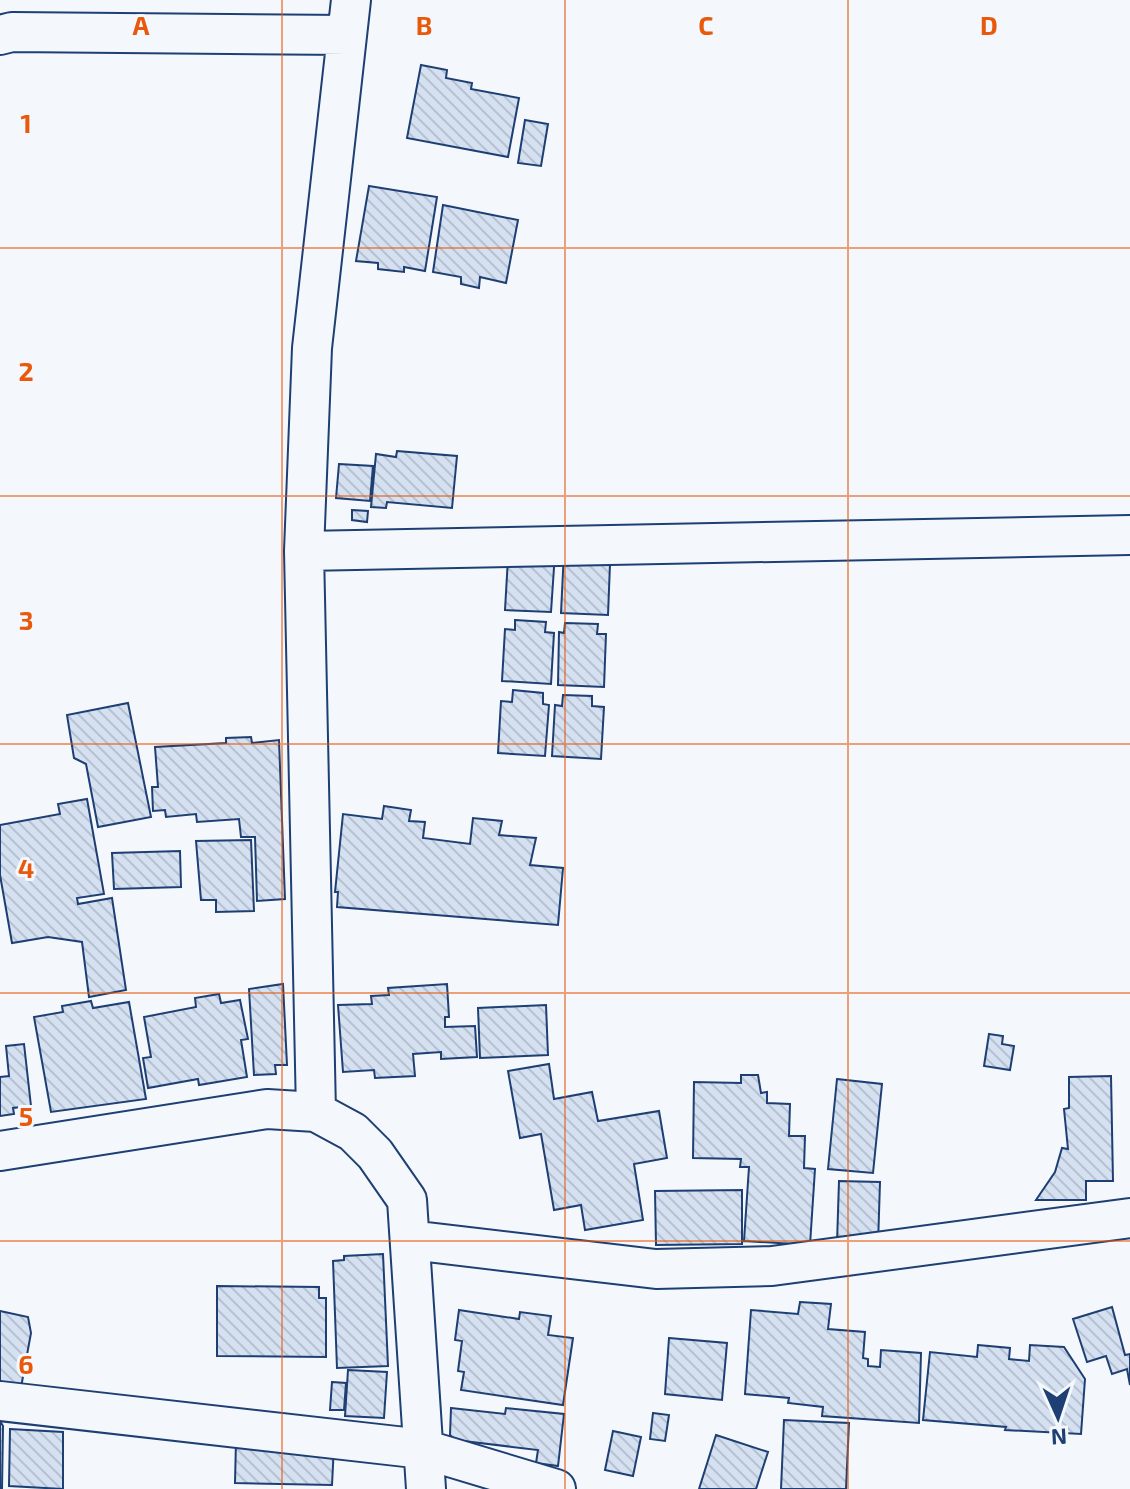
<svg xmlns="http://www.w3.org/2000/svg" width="1130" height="1489" font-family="'Exo 2',sans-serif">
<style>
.building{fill:url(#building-back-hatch);stroke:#1d3f73;stroke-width:2}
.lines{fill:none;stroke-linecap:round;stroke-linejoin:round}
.street-casing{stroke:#1d3f73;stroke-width:42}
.street{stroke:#f4f7fb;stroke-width:38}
.grid{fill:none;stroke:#e8590c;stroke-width:2;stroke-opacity:0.55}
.grid-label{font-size:26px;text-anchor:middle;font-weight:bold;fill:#e8590c;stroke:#f4f7fb;stroke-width:6;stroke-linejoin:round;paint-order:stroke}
</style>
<defs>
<pattern id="building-back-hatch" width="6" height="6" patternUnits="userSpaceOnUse" patternTransform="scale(2)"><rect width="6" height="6" fill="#d5e0f0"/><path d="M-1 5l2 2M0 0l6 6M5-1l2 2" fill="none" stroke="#b6c1d1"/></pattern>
</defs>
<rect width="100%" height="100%" fill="#f4f7fb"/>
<path class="building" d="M421,65L447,70L446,78L472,83L471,89L519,98L508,157L407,138Z
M525,120L548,124L541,166L518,163Z
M369,186L437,197L425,271L404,267V272L378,269V263L356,261Z
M443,205L518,220L506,283L480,277L479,288L461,284V277L433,272Z
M397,451L457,456L452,508L387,502L386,508L371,507L376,454L396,457Z
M339,464L373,466L370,501L336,498Z
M352,510L368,511L367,522L352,520Z
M564,551L610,564L608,615L561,613Z
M555,553L551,612L505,610L508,558Z
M515,620L546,622L545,632L554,633L551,684L502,681L505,629L515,630Z
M565,623L598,624L597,634H606L604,687L558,685L559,632L564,633Z
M513,690L543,693V704L549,705L545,756L498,753L501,701L512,702Z
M563,695L592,696V706L604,707L601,759L552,756L555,705L562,706Z
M128,703L151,817L98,827L86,764L74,758L67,715Z
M251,737L252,743L279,740L285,899L257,901L255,837H241L239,819L197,822L196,814L166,817L165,810L153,811L152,787H158L155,747L226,743V738Z
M87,799L104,894L77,898L78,904L112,898L126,990L89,997L82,942L48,937L12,943L0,875V825L60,814L58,804Z
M384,806L411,810L409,821L425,822L423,838L470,844L473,818L502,821L499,835L536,838L530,865L563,868L558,925L337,907L338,892H335L343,814L382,819Z
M251,840L254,911L216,912V900H201L196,841Z
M180,851L181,887L114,889L112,853Z
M283,984L287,1065H275L276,1074L254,1075L249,989Z
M447,984L449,1017H445V1027L475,1026L477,1057L441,1059V1052L413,1054L415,1076L375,1078L374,1070L343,1072L338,1005L372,1004L371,996L389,995L388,988Z
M219,994L221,1003L240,1000L248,1039L241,1040L247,1077L199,1085L198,1079L148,1088L143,1058L151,1057L144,1017L196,1007L195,998Z
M91,1001L93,1008L129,1002L146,1099L51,1112L34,1017L63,1012L62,1006Z
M546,1005L548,1055L480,1058L478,1008Z
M989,1034L1003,1036L1002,1044L1014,1046L1010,1070L984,1066Z
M24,1044L31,1106L13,1108L14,1114L0,1116V1077L9,1076L6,1046Z
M549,1064L554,1099L592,1092L598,1121L659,1111L667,1158L634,1164L643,1220L585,1230L581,1205L554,1210L541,1134L520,1138L508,1071Z
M741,1075H758L761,1093L767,1092V1103L790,1104L789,1136H805L804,1168L815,1169L810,1245L744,1241L749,1167H740L741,1159L693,1158L694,1082L741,1083Z
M1111,1076L1113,1181H1086V1200H1036L1055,1172L1062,1148L1068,1149L1064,1109L1069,1108V1077Z
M837,1079L882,1084L873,1173L828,1169Z
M839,1181L880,1182L878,1245L837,1243Z
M742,1190V1244L656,1245L655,1191Z
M383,1254L388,1366L337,1368L333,1261L344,1260V1256Z
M217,1286L319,1287V1298H326V1357L217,1356Z
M800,1302L831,1304L828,1329L865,1332L863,1358L868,1359V1366L880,1367L881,1350L921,1353L919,1423L822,1416L823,1407L788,1403L789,1398L745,1394L751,1310L798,1314Z
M1112,1307L1125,1355L1130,1354V1385L1127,1369L1112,1374L1106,1356L1087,1362L1073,1319Z
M459,1310L519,1319L520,1312L551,1316L548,1335L573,1338L563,1405L461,1390L464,1372L458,1371L462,1341L455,1340Z
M0,1311L28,1317L31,1333L20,1393L0,1388Z
M669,1338L727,1343L722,1400L665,1394Z
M978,1345L1010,1348L1009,1359L1029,1361L1030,1345L1064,1347L1085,1379L1081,1434L1005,1430L1006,1427L923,1420L930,1352L977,1357Z
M348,1370L387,1372L384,1418L345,1416Z
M332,1382L346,1383L344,1410H330Z
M451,1408L505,1414L506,1408L564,1414L558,1466L536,1463L538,1450L455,1440L450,1435Z
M653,1413L669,1415L665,1441L650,1439Z
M784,1420L849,1423L846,1489H781Z
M0,1421L3,1426L2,1489H0Z
M10,1429L63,1432V1489L9,1486Z
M613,1431L641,1437L633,1476L605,1470Z
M716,1435L768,1452L756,1489H699Z
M236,1441L334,1445L332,1485L235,1483Z"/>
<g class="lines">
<defs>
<path id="street" d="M0,35L12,32L347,35
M304,551L1130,535
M316,1112L304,551L312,348L351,0
M0,1151L267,1109L316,1112L353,1132L375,1154L407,1200L426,1489
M410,1240L656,1269L772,1266L1130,1218
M0,1401L423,1449L556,1489"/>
</defs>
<use href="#street" class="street-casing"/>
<use href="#street" class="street"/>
</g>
<path class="grid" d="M282,0V1489M565,0V1489M848,0V1489M0,248H1130M0,496H1130M0,744H1130M0,993H1130M0,1241H1130"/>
<g class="grid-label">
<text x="141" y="35">A</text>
<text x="424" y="35">B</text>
<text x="706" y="35">C</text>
<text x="989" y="35">D</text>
<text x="26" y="133">1</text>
<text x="26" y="381">2</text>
<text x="26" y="630">3</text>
<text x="26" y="878">4</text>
<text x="26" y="1126">5</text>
<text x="26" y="1374">6</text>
</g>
<g transform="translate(1058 1417) rotate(177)" stroke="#f4f7fb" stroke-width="6" paint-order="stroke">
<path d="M0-6L14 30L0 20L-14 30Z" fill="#1d3f73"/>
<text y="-12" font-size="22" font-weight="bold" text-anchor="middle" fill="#1d3f73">N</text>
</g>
</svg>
